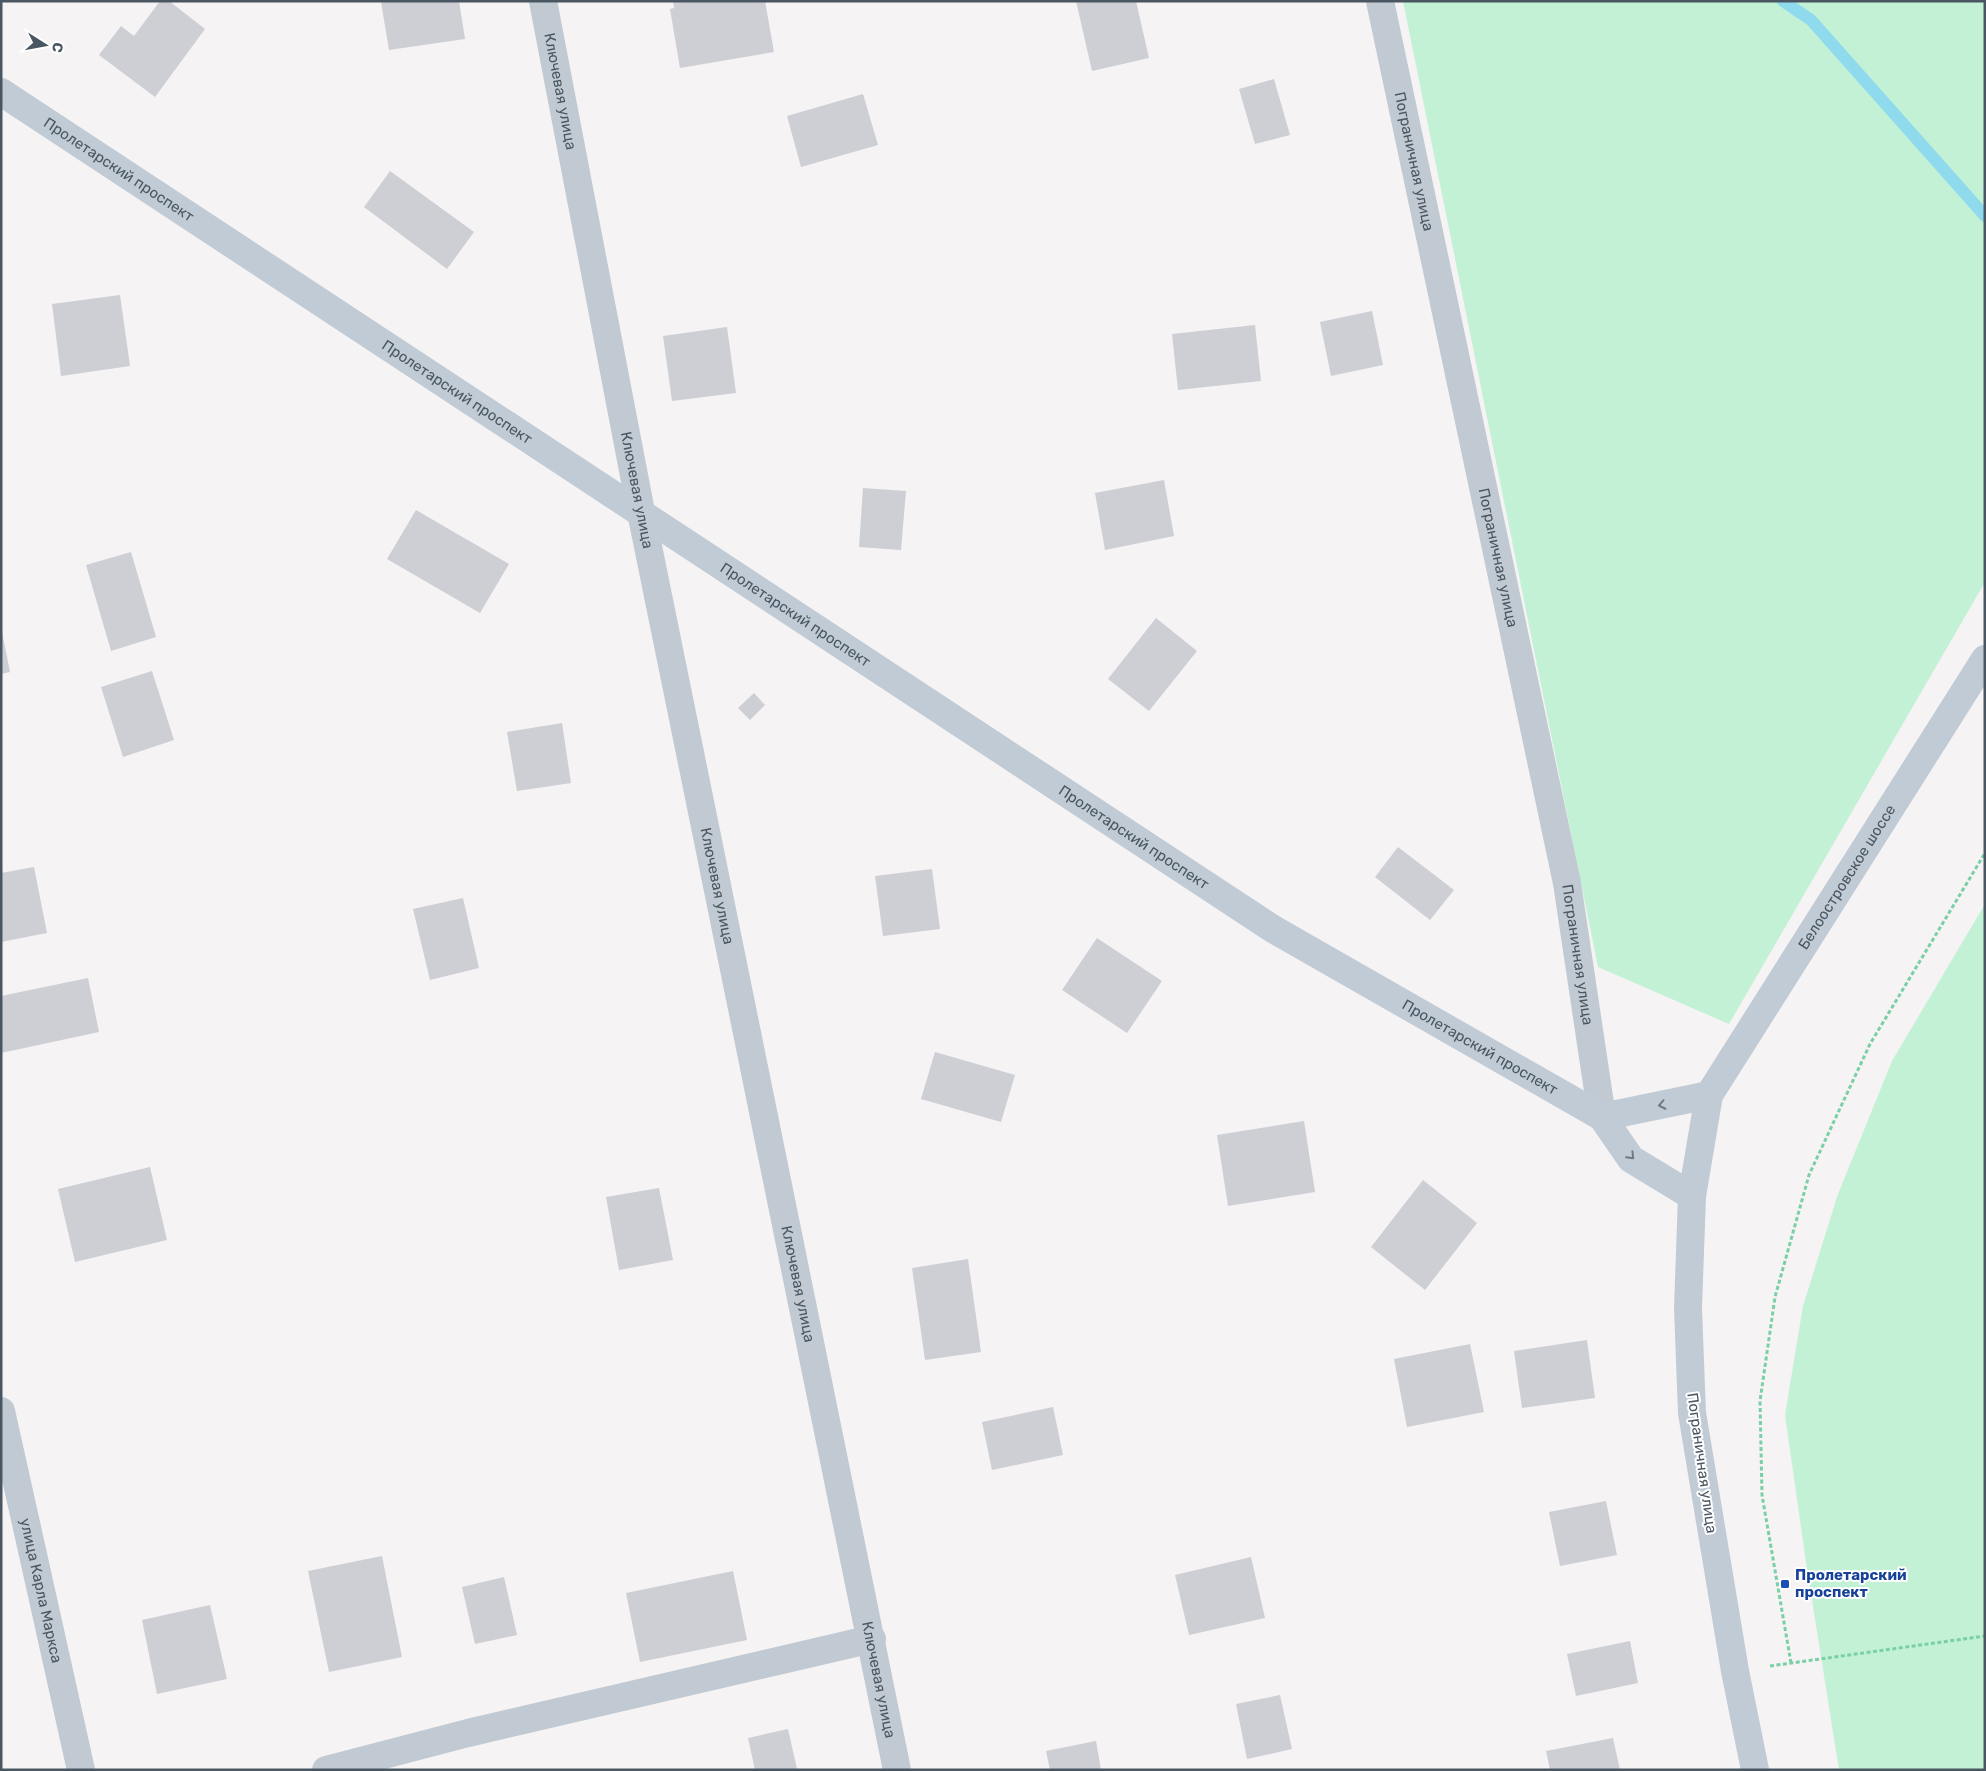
<svg xmlns="http://www.w3.org/2000/svg" width="1986" height="1771" font-family="Rubik,sans-serif">
<style>
.green{fill:#c3f1d5}
.lines{fill:none;stroke-linecap:round;stroke-linejoin:round}
.stream{stroke:#90daee;stroke-width:12}
.building{fill:#cdcfd5}
.path{stroke:#7ad0a6;stroke-width:3;stroke-dasharray:4 2.5;stroke-linecap:butt}
.street{stroke:#c1cad2;stroke-width:28}
.secondary{stroke:#c1cbd6;stroke-width:28}
.oneway{stroke:#6e7984}
.transit-dot{fill:#1a4fb4;stroke:#fff;stroke-width:2}
.labels{text-anchor:middle;stroke-width:4;stroke-linejoin:round;paint-order:stroke}
.street-label{font-size:15px;fill:#4a5661;stroke:#fff}
.transit-label{font-size:15px;font-weight:bold;fill:#164399;stroke:#fff;text-anchor:start}
</style>
<rect width="100%" height="100%" fill="#f5f3f3"/>
<path class="green" d="M1403,1H1985V582L1729,1024L1598,967Z
M1985,904V1770H1839L1806,1562L1785,1415L1803,1306L1838,1194L1892,1061Z"/>
<g class="lines">
<path class="stream" d="M1783,1L1811,20L1985,216"/>
</g>
<path class="building" d="M160,1H169L205,29L155,97L99,55L121,26L134,36Z
M459,1L465,39L389,50L381,2Z
M673,1H765L774,52L680,68L670,9L674,8Z
M1076,1H1136L1149,58L1092,71Z
M1274,79L1290,135L1255,144L1239,89Z
M863,94L878,145L801,167L787,116Z
M390,171L474,232L447,269L364,207Z
M120,295L130,366L61,376L52,304Z
M1372,311L1383,365L1331,376L1320,322Z
M1255,325L1261,381L1178,390L1172,334Z
M727,327L736,393L672,401L663,336Z
M1164,480L1174,536L1105,550L1095,493Z
M863,488L906,491L901,550L859,547Z
M416,510L509,564L480,613L387,559Z
M131,552L156,637L111,651L86,565Z
M1156,618L1197,651L1149,711L1108,679Z
M1,627L10,672L1,674Z
M152,671L174,740L123,757L101,687Z
M754,693L765,705L750,720L738,708Z
M562,723L571,783L517,791L507,732Z
M1398,847L1454,890L1430,920L1375,877Z
M34,867L47,933L1,942V873Z
M932,869L940,929L883,936L875,876Z
M463,898L479,968L430,980L413,909Z
M1097,938L1162,981L1127,1033L1062,990Z
M88,978L99,1032L1,1053V996Z
M935,1052L1015,1075L1001,1122L921,1099Z
M1304,1121L1315,1192L1228,1206L1217,1135Z
M150,1167L167,1240L75,1262L58,1189Z
M1423,1180L1477,1223L1425,1290L1371,1247Z
M659,1188L673,1260L619,1270L606,1197Z
M968,1259L981,1352L925,1360L912,1268Z
M1587,1340L1595,1398L1522,1408L1514,1351Z
M1470,1344L1484,1412L1407,1427L1394,1359Z
M1053,1407L1063,1455L992,1470L982,1422Z
M1606,1501L1617,1555L1560,1566L1549,1512Z
M382,1556L402,1657L329,1672L308,1571Z
M1251,1557L1265,1618L1189,1635L1175,1575Z
M733,1571L747,1640L640,1662L626,1593Z
M504,1577L517,1635L475,1644L462,1587Z
M210,1605L227,1679L157,1694L142,1620Z
M1630,1641L1638,1683L1576,1696L1567,1654Z
M1280,1695L1292,1749L1247,1759L1236,1704Z
M788,1729L797,1769L755,1770L748,1738Z
M1613,1738L1620,1770H1550L1546,1751Z
M1096,1741L1101,1770H1050L1046,1751Z"/>
<g class="lines">
<path class="path" d="M1791,1663L1762,1495L1760,1401L1775,1297L1809,1175L1870,1044L1985,853
M1770,1666L1985,1636"/>
<g class="street">
<path id="s1" d="M543,1L641,512L897,1770"/>
<path id="s2" d="M1380,1L1567,883L1602,1117"/>
<path id="s3" d="M1,1411L81,1770"/>
<path d="M326,1770L468,1733L872,1639"/>
</g>
<g class="secondary">
<path id="s4" d="M1,92L1273,929L1602,1117L1631,1159L1692,1196"/>
<path d="M1602,1117L1709,1095"/>
<path id="s5" d="M1755,1770L1735,1671L1692,1413L1688,1308L1692,1196L1709,1095L1985,659"/>
</g>
</g>
<defs><path id="oneway-chevron" d="M-2-3.5L2.5 0L-2 3.5" fill="none" stroke-width="1.6" stroke-linecap="round" stroke-linejoin="round" transform="scale(1.25)"/></defs>
<g class="oneway">
<use href="#oneway-chevron" transform="translate(1662 1105) rotate(168)"/>
<use href="#oneway-chevron" transform="translate(1631 1156) rotate(46)"/>
</g>
<rect class="transit-dot" x="1780" y="1579" width="10" height="10" rx="2.5"/>
<g class="labels">
<g class="street-label">
<text dy="5" stroke="none"><textPath href="#s1" startOffset="92">Ключевая улица</textPath></text>
<text dy="5" stroke="none"><textPath href="#s2" startOffset="164">Пограничная улица</textPath></text>
<text dy="5" stroke="none"><textPath href="#s4" startOffset="141">Пролетарский проспект</textPath></text>
<text dy="5" stroke="none"><textPath href="#s4" startOffset="546">Пролетарский проспект</textPath></text>
<text dy="5" stroke="none"><textPath href="#s1" startOffset="498">Ключевая улица</textPath></text>
<text dy="5" stroke="none"><textPath href="#s2" startOffset="569">Пограничная улица</textPath></text>
<text dy="5" stroke="none"><textPath href="#s4" startOffset="951">Пролетарский проспект</textPath></text>
<text dy="5" stroke="none"><textPath href="#s4" startOffset="1356">Пролетарский проспект</textPath></text>
<text dy="5" stroke="none"><textPath href="#s5" startOffset="940">Белоостровское шоссе</textPath></text>
<text dy="5" stroke="none"><textPath href="#s1" startOffset="902">Ключевая улица</textPath></text>
<text dy="5" stroke="none"><textPath href="#s2" startOffset="974">Пограничная улица</textPath></text>
<text dy="5" stroke="none"><textPath href="#s4" startOffset="1761">Пролетарский проспект</textPath></text>
<text dy="5" stroke="none"><textPath href="#s1" startOffset="1308">Ключевая улица</textPath></text>
<text transform="translate(1702 1463) rotate(82)" y="5">Пограничная улица</text>
<text dy="5" stroke="none"><textPath href="#s3" startOffset="184">улица Карла Маркса</textPath></text>
<text dy="5" stroke="none"><textPath href="#s1" startOffset="1712">Ключевая улица</textPath></text>
</g>
<g class="transit-label">
<text x="1795" y="1580">Пролетарский<tspan x="1795" dy="17">проспект</tspan></text>
</g>
</g>
<rect width="1986" height="1771" fill="none" stroke="#4a5661" stroke-width="5"/>
<g transform="translate(45 45) rotate(101)" stroke="#ffffff" stroke-width="4" paint-order="stroke">
<path d="M0-4L9 19L0 12L-9 19Z" fill="#4a5661"/>
<text y="-8" font-size="14" font-weight="bold" text-anchor="middle" fill="#4a5661">С</text>
</g>
</svg>
